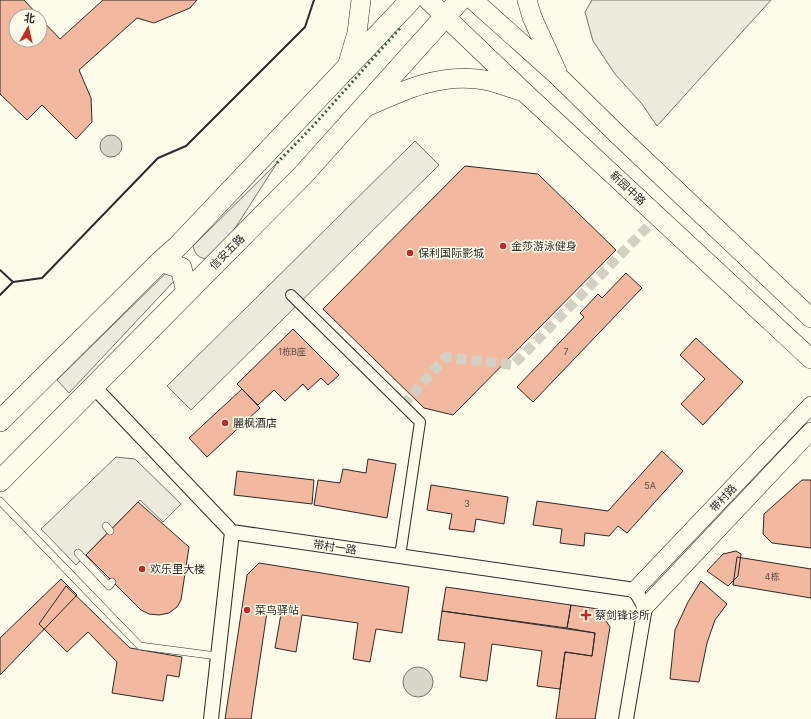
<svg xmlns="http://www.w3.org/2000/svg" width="811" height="719" font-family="Inter,'Noto Sans SC',sans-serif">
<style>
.green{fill:#ecebdb;stroke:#74746e}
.parking{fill:#eceadb;stroke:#74746e}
.water{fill:#d8d7c9;stroke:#74746e}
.building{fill:#f2b8a0;stroke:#2b2b2b}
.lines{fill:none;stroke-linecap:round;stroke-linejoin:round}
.pedestrian-tunnel{stroke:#d3d1c4;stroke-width:10;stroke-dasharray:10 5;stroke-linecap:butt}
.service-casing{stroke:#2b2b2b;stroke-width:8}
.pedestrian-casing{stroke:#2b2b2b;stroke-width:12}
.minor-casing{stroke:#2b2b2b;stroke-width:16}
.tertiary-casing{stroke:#2b2b2b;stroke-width:18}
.secondary-casing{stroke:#2b2b2b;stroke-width:20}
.primary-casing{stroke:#2b2b2b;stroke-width:22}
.service{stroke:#fdfbea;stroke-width:7}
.pedestrian{stroke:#fdfbea;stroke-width:10}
.minor{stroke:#fdfbea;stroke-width:14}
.tertiary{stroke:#fdfbea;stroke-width:17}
.secondary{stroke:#fdfbea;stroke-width:19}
.primary{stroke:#fdfbea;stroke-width:21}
.hedge{stroke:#34623c;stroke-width:3;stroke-dasharray:2 3;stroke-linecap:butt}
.wall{stroke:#2b2b2b;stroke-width:2}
.poi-dot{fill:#c62828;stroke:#fdfbea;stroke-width:1.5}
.labels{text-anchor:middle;stroke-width:3;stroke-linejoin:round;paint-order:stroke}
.number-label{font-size:9px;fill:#5d4e48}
.street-label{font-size:11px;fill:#2b2b2b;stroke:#fdfbea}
.poi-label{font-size:11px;fill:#2b2b2b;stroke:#fdfbea;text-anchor:start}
</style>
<rect width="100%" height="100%" fill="#fdfbea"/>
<path class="green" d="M277,163L230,236L207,259C198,258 195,254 193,246Z
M167,272L173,273L175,280L69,393L57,380Z"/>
<path class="parking" d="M592,0H771L657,126L642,104L615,74L593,41L585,12Z
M415,141L439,165L191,410L167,386Z
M116,457L135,459L181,504L163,522L140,500L76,565L41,529Z"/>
<path class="water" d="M100 146a11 11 0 1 1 22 0a11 11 0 1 1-22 0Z
M403 682a15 15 0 1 1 30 0a15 15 0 1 1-30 0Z"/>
<path class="building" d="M0,0H24L39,16H16V40H40V18L60,39L103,0H197L190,8L154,23L137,18L79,70L91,98L92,122L76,139L42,105L27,120L0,94Z
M465,166L538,174L616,250L453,415L424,408L323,309Z
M626,273L642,288L533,402L517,387L584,317L580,313L598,294L602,298Z
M293,329L339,375L328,385L321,378L308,390L303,384L285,401L274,390L258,405L237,384Z
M696,338L743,382L703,425L681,404L705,379L680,355Z
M242,389L260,408L207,457L189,438Z
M662,451L683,471L627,533L618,526L609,536L585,533L584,546L560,543L562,529L533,525L537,501L608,511Z
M368,459L396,464L387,518L314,505L318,480L340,483L343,469L366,473Z
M237,471L314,480L312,504L234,495Z
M802,480H811V548L772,543L763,534L764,514Z
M431,485L508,497L504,524L476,519L474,532L449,529L452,514L427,510Z
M138,502L189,547L181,600L177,607L169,613L159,615L149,614L141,610L86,555Z
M736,551L741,554L738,576L728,586L707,571L723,554Z
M737,557L811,569V598L733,585Z
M259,563L409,587L402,633L376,629L370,662L353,659L358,623L302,615L296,652L275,648L281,614L267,612L251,719H225L247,575Z
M61,579L77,595L0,675V638Z
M701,581L727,604L715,620L707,643L699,682L670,679L675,630L688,602Z
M66,586L130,648L182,657L179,677L167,675L163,701L112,693L117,662L88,632L67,652L39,624Z
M446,587L571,605L567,628L442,611Z
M571,605L598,609L610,627L595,719H556L565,652L592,656L595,633L567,628Z
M442,611L595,633L592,656L565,652L560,689L537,686L542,651L492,644L487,681L460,677L465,643L438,640Z"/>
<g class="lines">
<path class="pedestrian-tunnel" d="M403,405L446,357L513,365L658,216"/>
<defs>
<path id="service" d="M0,501L140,646L217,656
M106,526L110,531
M78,553L109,586L112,582"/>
<path id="pedestrian" d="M291,295L420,422L400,556"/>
<path id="minor" d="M94,387L232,532L635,590L645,607L626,719
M211,719L232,532"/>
<path id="tertiary" d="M635,590L811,405
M645,607L811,431"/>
<path id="secondary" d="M428,0L523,91L811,359
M473,0L559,77L617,134L811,318
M527,0L532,17L557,72
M346,70L357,33L361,0
M364,108C400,92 436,74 477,79C492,80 507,87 521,91"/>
<path id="primary" d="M161,261L181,268L187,292
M0,421L161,261L178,246L411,0
M0,481L303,175L460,0"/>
</defs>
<use href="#service" class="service-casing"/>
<use href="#pedestrian" class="pedestrian-casing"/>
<use href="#minor" class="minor-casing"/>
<use href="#tertiary" class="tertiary-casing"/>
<use href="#secondary" class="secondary-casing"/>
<use href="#primary" class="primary-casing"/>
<use href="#service" class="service"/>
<use href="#pedestrian" class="pedestrian"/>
<use href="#minor" class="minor"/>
<use href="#tertiary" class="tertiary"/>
<use href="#secondary" class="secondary"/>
<use href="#primary" class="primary"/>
<path class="hedge" d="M277,163L314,125L401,27"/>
<path class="wall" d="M0,270L13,282L42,278L158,158L186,146L305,27L314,0
M0,295L13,282"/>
</g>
<g class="poi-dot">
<circle cx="503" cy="246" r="4"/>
<circle cx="410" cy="253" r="4"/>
<circle cx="225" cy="423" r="4"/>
<circle cx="142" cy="569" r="4"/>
<circle cx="247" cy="610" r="4"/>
<path d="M584 609h4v4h4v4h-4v4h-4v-4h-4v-4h4z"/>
</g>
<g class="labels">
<g class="number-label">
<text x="292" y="355">1栋B座</text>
<text x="566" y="355">7</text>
<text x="650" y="489">5A</text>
<text x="467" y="507">3</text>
<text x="772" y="580">4栋</text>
</g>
<g class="street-label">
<text transform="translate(628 188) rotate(43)" y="4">新园中路</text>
<text transform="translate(227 252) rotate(-45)" y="4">信安五路</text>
<text transform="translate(723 498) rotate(-47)" y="4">带村路</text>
<text transform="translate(335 547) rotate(8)" y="4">带村一路</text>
</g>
<g class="poi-label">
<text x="511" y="250">金莎游泳健身</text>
<text x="418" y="257">保利国际影城</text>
<text x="233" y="427">麗枫酒店</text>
<text x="150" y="573">欢乐里大楼</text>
<text x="255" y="614">菜鸟驿站</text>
<text x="595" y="619">蔡剑锋诊所</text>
</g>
</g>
<g transform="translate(28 28) rotate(8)"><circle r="19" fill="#fdfbea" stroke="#a9a89e"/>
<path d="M0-3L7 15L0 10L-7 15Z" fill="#c62828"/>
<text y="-6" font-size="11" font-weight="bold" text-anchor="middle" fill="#2b2b2b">北</text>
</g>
</svg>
